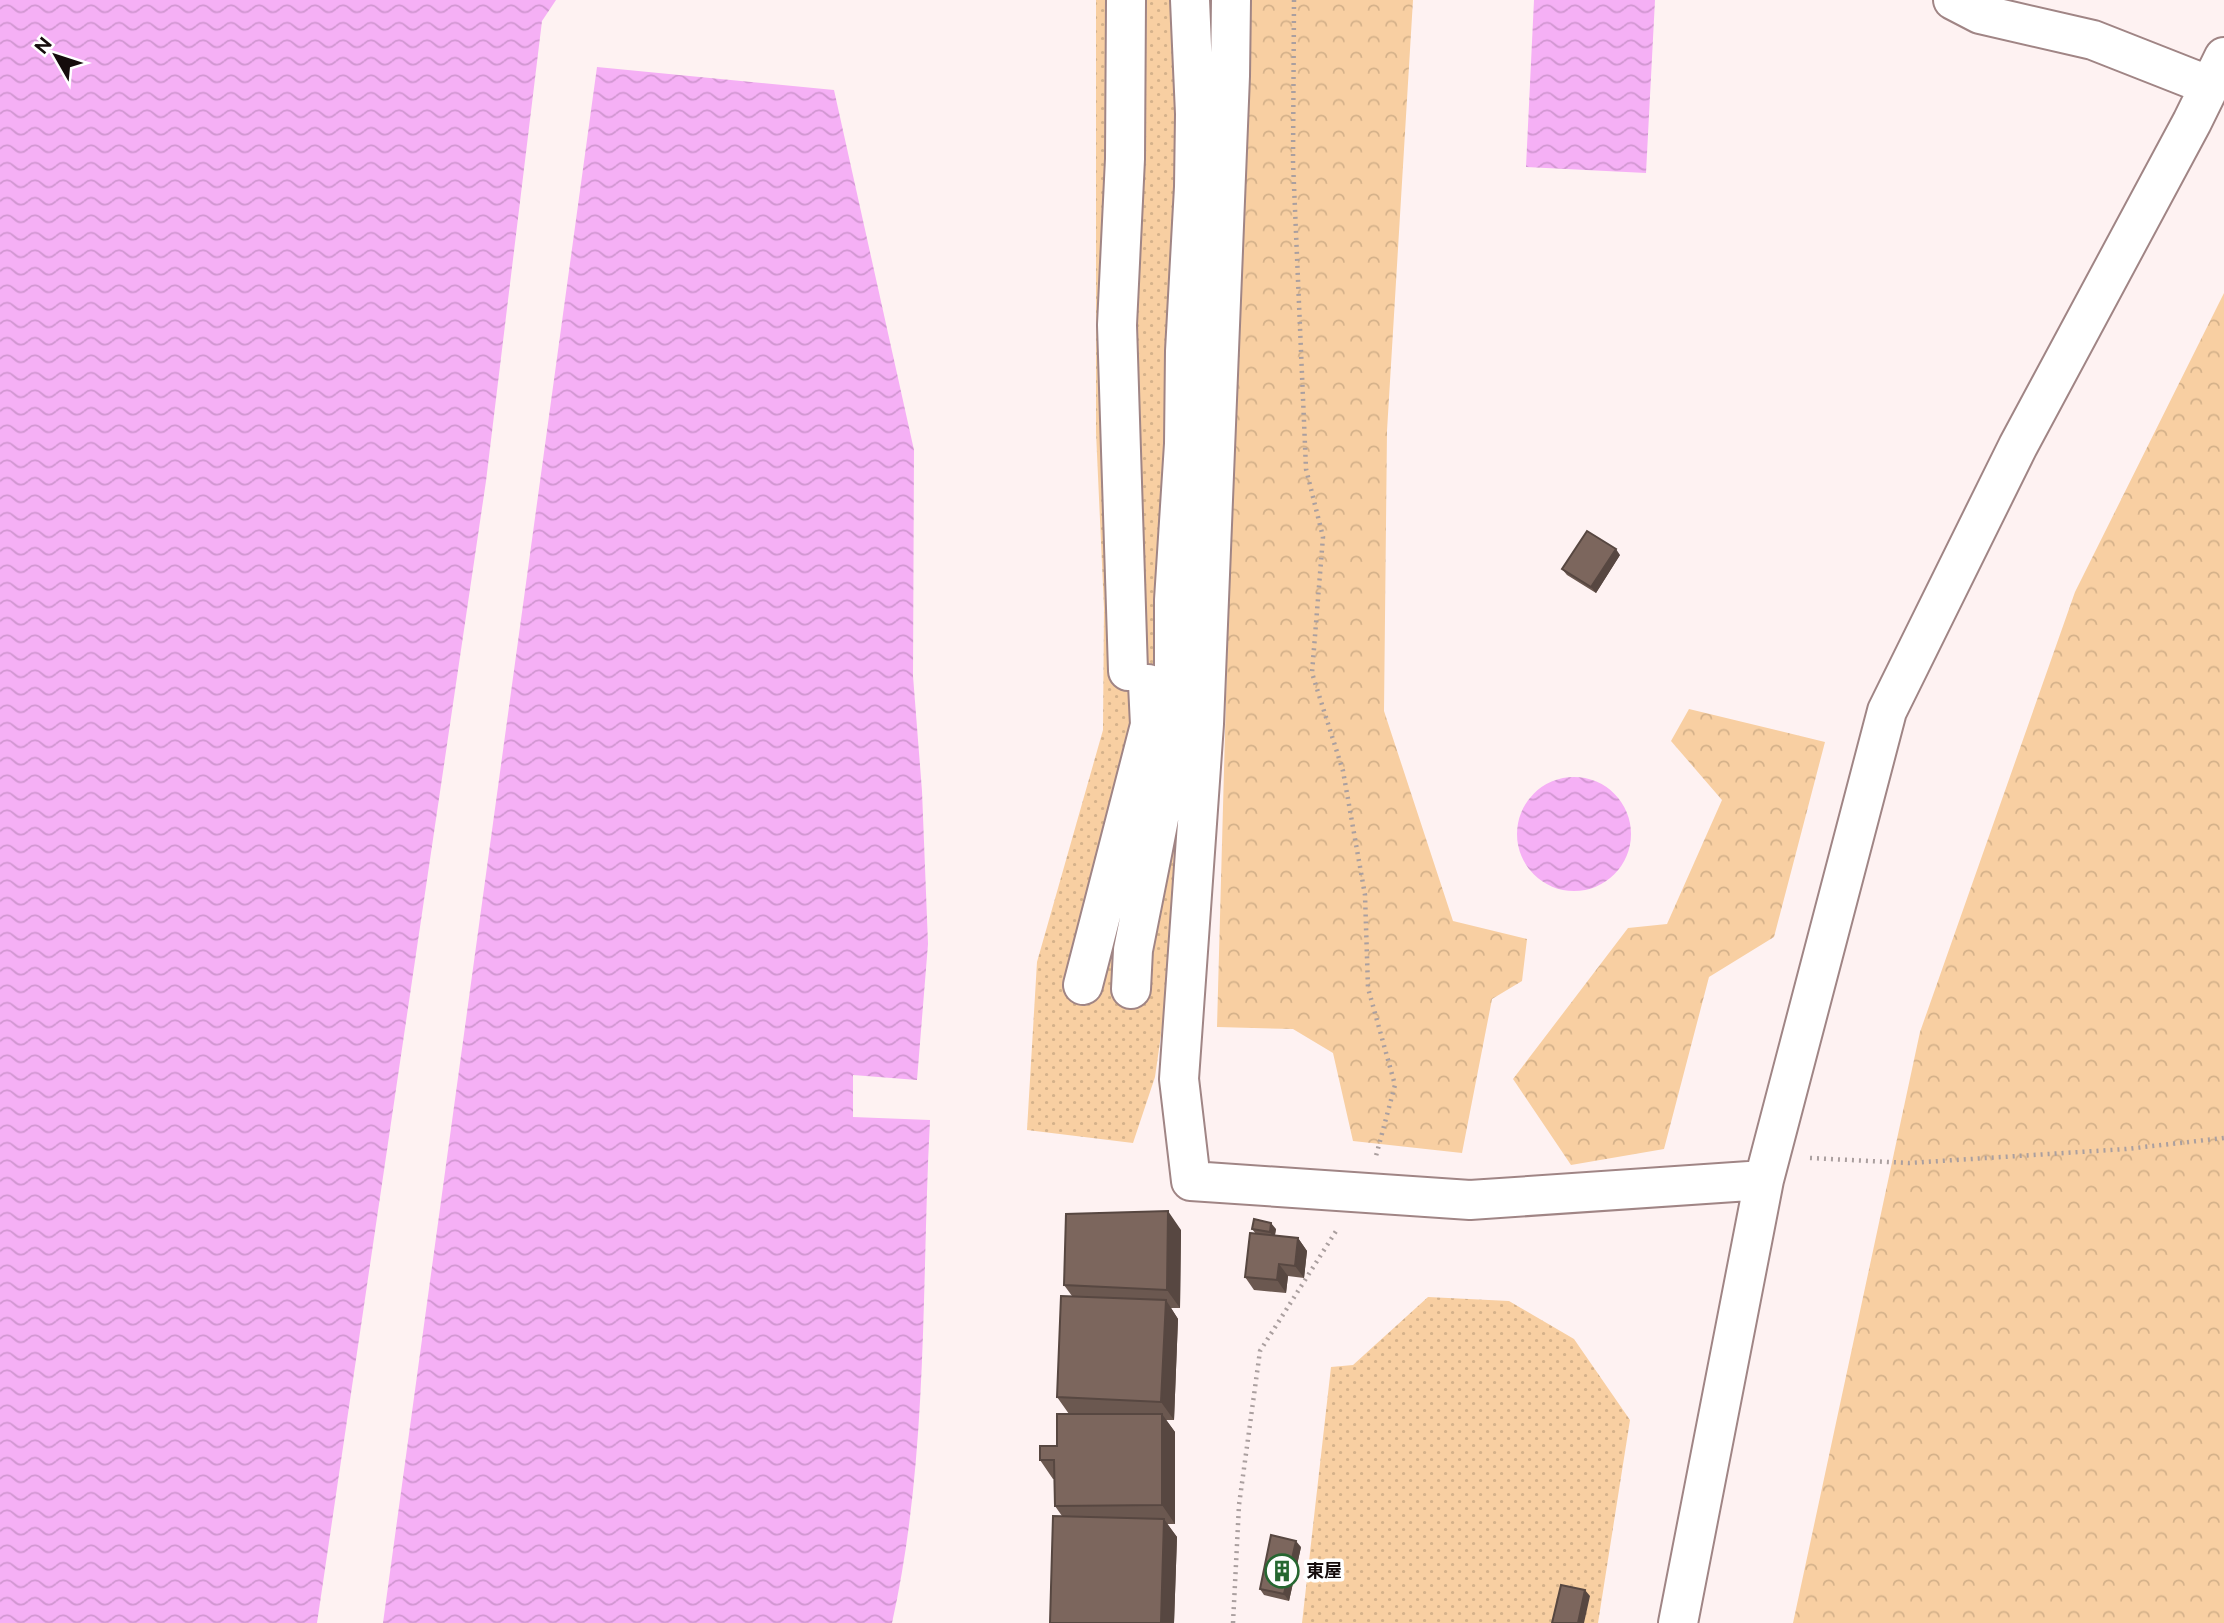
<svg xmlns="http://www.w3.org/2000/svg" width="2224" height="1623" font-family="Raleway,'Noto Sans JP',sans-serif">
<style>
.grass{fill:url(#grass-dots)}
.forest{fill:url(#forest-crowns)}
.water{fill:url(#water-waves)}
.lines{fill:none;stroke-linecap:round;stroke-linejoin:round}
.minor-casing{stroke:#a08585;stroke-width:42}
.path{stroke:#aa9f9f;stroke-width:4.5;stroke-dasharray:2 5;stroke-linecap:butt}
.minor{stroke:#fff;stroke-width:38}
.wall{fill:#6b5850}
.shaded-wall{fill:#574741}
.building{fill:#7c665d;stroke:#574741;stroke-width:2}
.labels{text-anchor:middle;stroke-width:7;stroke-linejoin:round;paint-order:stroke}
.poi-label{font-size:18px;font-weight:bold;fill:#150c0c;stroke:#fff;text-anchor:start}
</style>
<defs>
<pattern id="grass-dots" width="8" height="8" patternUnits="userSpaceOnUse" patternTransform="scale(1.75)"><rect width="8" height="8" fill="#f8cfa2"/><path d="M2 2h.1M6 6h.1" fill="none" stroke="#d4b18a" stroke-width="1.8" stroke-linecap="round"/></pattern>
<pattern id="forest-crowns" width="20" height="18" patternUnits="userSpaceOnUse" patternTransform="scale(1.75)"><rect width="20" height="18" fill="#f8cfa2"/><path d="M2 6a3 3 0 1 1 6 0M12 15a3 3 0 1 1 6 0" fill="none" stroke="#d4b18a"/></pattern>
<pattern id="water-waves" width="16" height="10" patternUnits="userSpaceOnUse" patternTransform="scale(1.75)"><rect width="16" height="10" fill="#f5b0f5"/><path d="M0 5q4-4 8 0t8 0" fill="none" stroke="#d196d1"/></pattern>
</defs>
<rect width="100%" height="100%" fill="#fef2f2"/>
<path class="grass" d="M1096,0H1217V68L1166,1000L1155,1077L1133,1143L1027,1130L1037,962L1103,730L1104,608L1096,432Z
M1428,1297L1509,1301L1574,1339L1630,1420L1598,1623H1302L1331,1367L1353,1365Z"/>
<path class="forest" d="M1245,0H1413L1387,431L1384,711L1453,921L1527,939L1522,981L1492,999L1462,1153L1353,1141L1333,1053L1293,1029L1217,1027Z
M2224,293V1623H1793L1920,1032L2075,592Z
M1689,709L1825,742L1774,937L1709,977L1664,1149L1571,1165L1513,1079L1628,928L1667,924L1722,800L1671,741Z"/>
<path class="water" d="M0,0H556L542,21L486,481L317,1623H0Z
M1534,0H1655L1646,173L1526,167Z
M597,67L834,90L914,450L913,676L922,791L928,944L917,1080L853,1075V1117L930,1120C921,1289 929,1456 892,1623H383Z
M1517 834a57 57 0 1 1 114 0a57 57 0 1 1-114 0Z"/>
<g class="lines">
<defs>
<path id="minor" d="M1126,0L1125,159L1117,325L1128,671
M1231,0L1230,76L1204,724L1179,1079L1191,1181L1470,1200L1764,1180
M1953,0L1980,14L2093,40L2210,86
M1083,985L1150,725L1148,684
M1131,989L1133,950L1174,743V600L1184,444L1185,351L1194,187L1195,114L1190,0
M1678,1623L1764,1180L1887,711L2018,446L2192,122L2224,57"/>
</defs>
<use href="#minor" class="minor-casing"/>
<path class="path" d="M1294,0L1293,162L1306,469L1323,537L1312,673L1343,771L1365,895L1368,988L1395,1085L1376,1156
M1810,1158L1909,1163L2126,1149L2224,1138
M1233,1623L1239,1505L1260,1351L1338,1228"/>
<use href="#minor" class="minor"/>
</g>
<path class="wall" d="M1620,555L1596,593L1567,575L1562,569Z
M1252,1229H1276L1275,1236L1298,1238L1307,1251L1304,1278L1288,1276L1286,1293L1254,1290L1245,1277L1256,1234Z
M1181,1230L1180,1308H1171L1178,1319L1174,1420H1166L1175,1432V1524H1167L1177,1537L1174,1623H1050L1062,1516L1055,1506V1479H1053L1040,1460L1057,1446L1069,1414L1057,1397L1072,1296L1064,1285Z
M1301,1547L1289,1601L1264,1595L1260,1589Z"/>
<path class="shaded-wall" d="M1616,549L1620,555L1596,593L1591,587Z
M1168,1211L1181,1230L1180,1308L1167,1290Z
M1271,1223L1276,1229L1274,1238L1270,1232Z
M1298,1238L1307,1251L1304,1278L1295,1266Z
M1279,1264L1288,1276L1286,1293L1277,1280Z
M1166,1300L1178,1319L1174,1420L1161,1402Z
M1162,1414L1175,1432V1524L1162,1505Z
M1164,1519L1177,1537L1174,1623H1161Z
M1296,1541L1301,1547L1289,1601L1284,1594Z
M1585,1590L1590,1596L1584,1623H1578Z"/>
<path class="building" d="M1587,531L1616,549L1591,587L1562,569Z
M1168,1211L1167,1290L1064,1285L1066,1214Z
M1254,1219L1271,1223L1270,1232L1252,1229Z
M1250,1233L1298,1238L1295,1266L1279,1264L1277,1280L1245,1277Z
M1061,1296L1166,1300L1161,1402L1057,1397Z
M1057,1414H1162V1505L1055,1506L1054,1460H1040V1446H1057Z
M1053,1516L1164,1519L1161,1623H1050Z
M1271,1535L1296,1541L1284,1594L1260,1589Z
M1561,1585L1585,1590L1578,1623H1552Z"/>
<defs>
<symbol id="building-ring" viewBox="-11 -11 22 22"><circle r="9.5" fill="#fff" stroke="#266731" stroke-width="1.5"/><path d="M-4-6H4V6H1V3H-1V6H-4ZM-2.5-4.3h1.7v1.8h-1.7ZM.8-4.3h1.7v1.8H.8ZM-2.5-1h1.7V.8h-1.7ZM.8-1h1.7V.8H.8Z" fill="#266731"/></symbol>
</defs>
<g fill-rule="evenodd">
<use href="#building-ring" x="1263" y="1552" width="38" height="38"/>
</g>
<g class="labels">
<g class="poi-label">
<text x="1306" y="1577">東屋</text>
</g>
</g>
<g transform="translate(56 56) rotate(309)" stroke="#ffffff" stroke-width="5" paint-order="stroke">
<path d="M0-5L12 26L0 18L-12 26Z" fill="#150c0c"/>
<text y="-10" font-size="19" font-weight="bold" text-anchor="middle" fill="#150c0c">N</text>
</g>
</svg>
